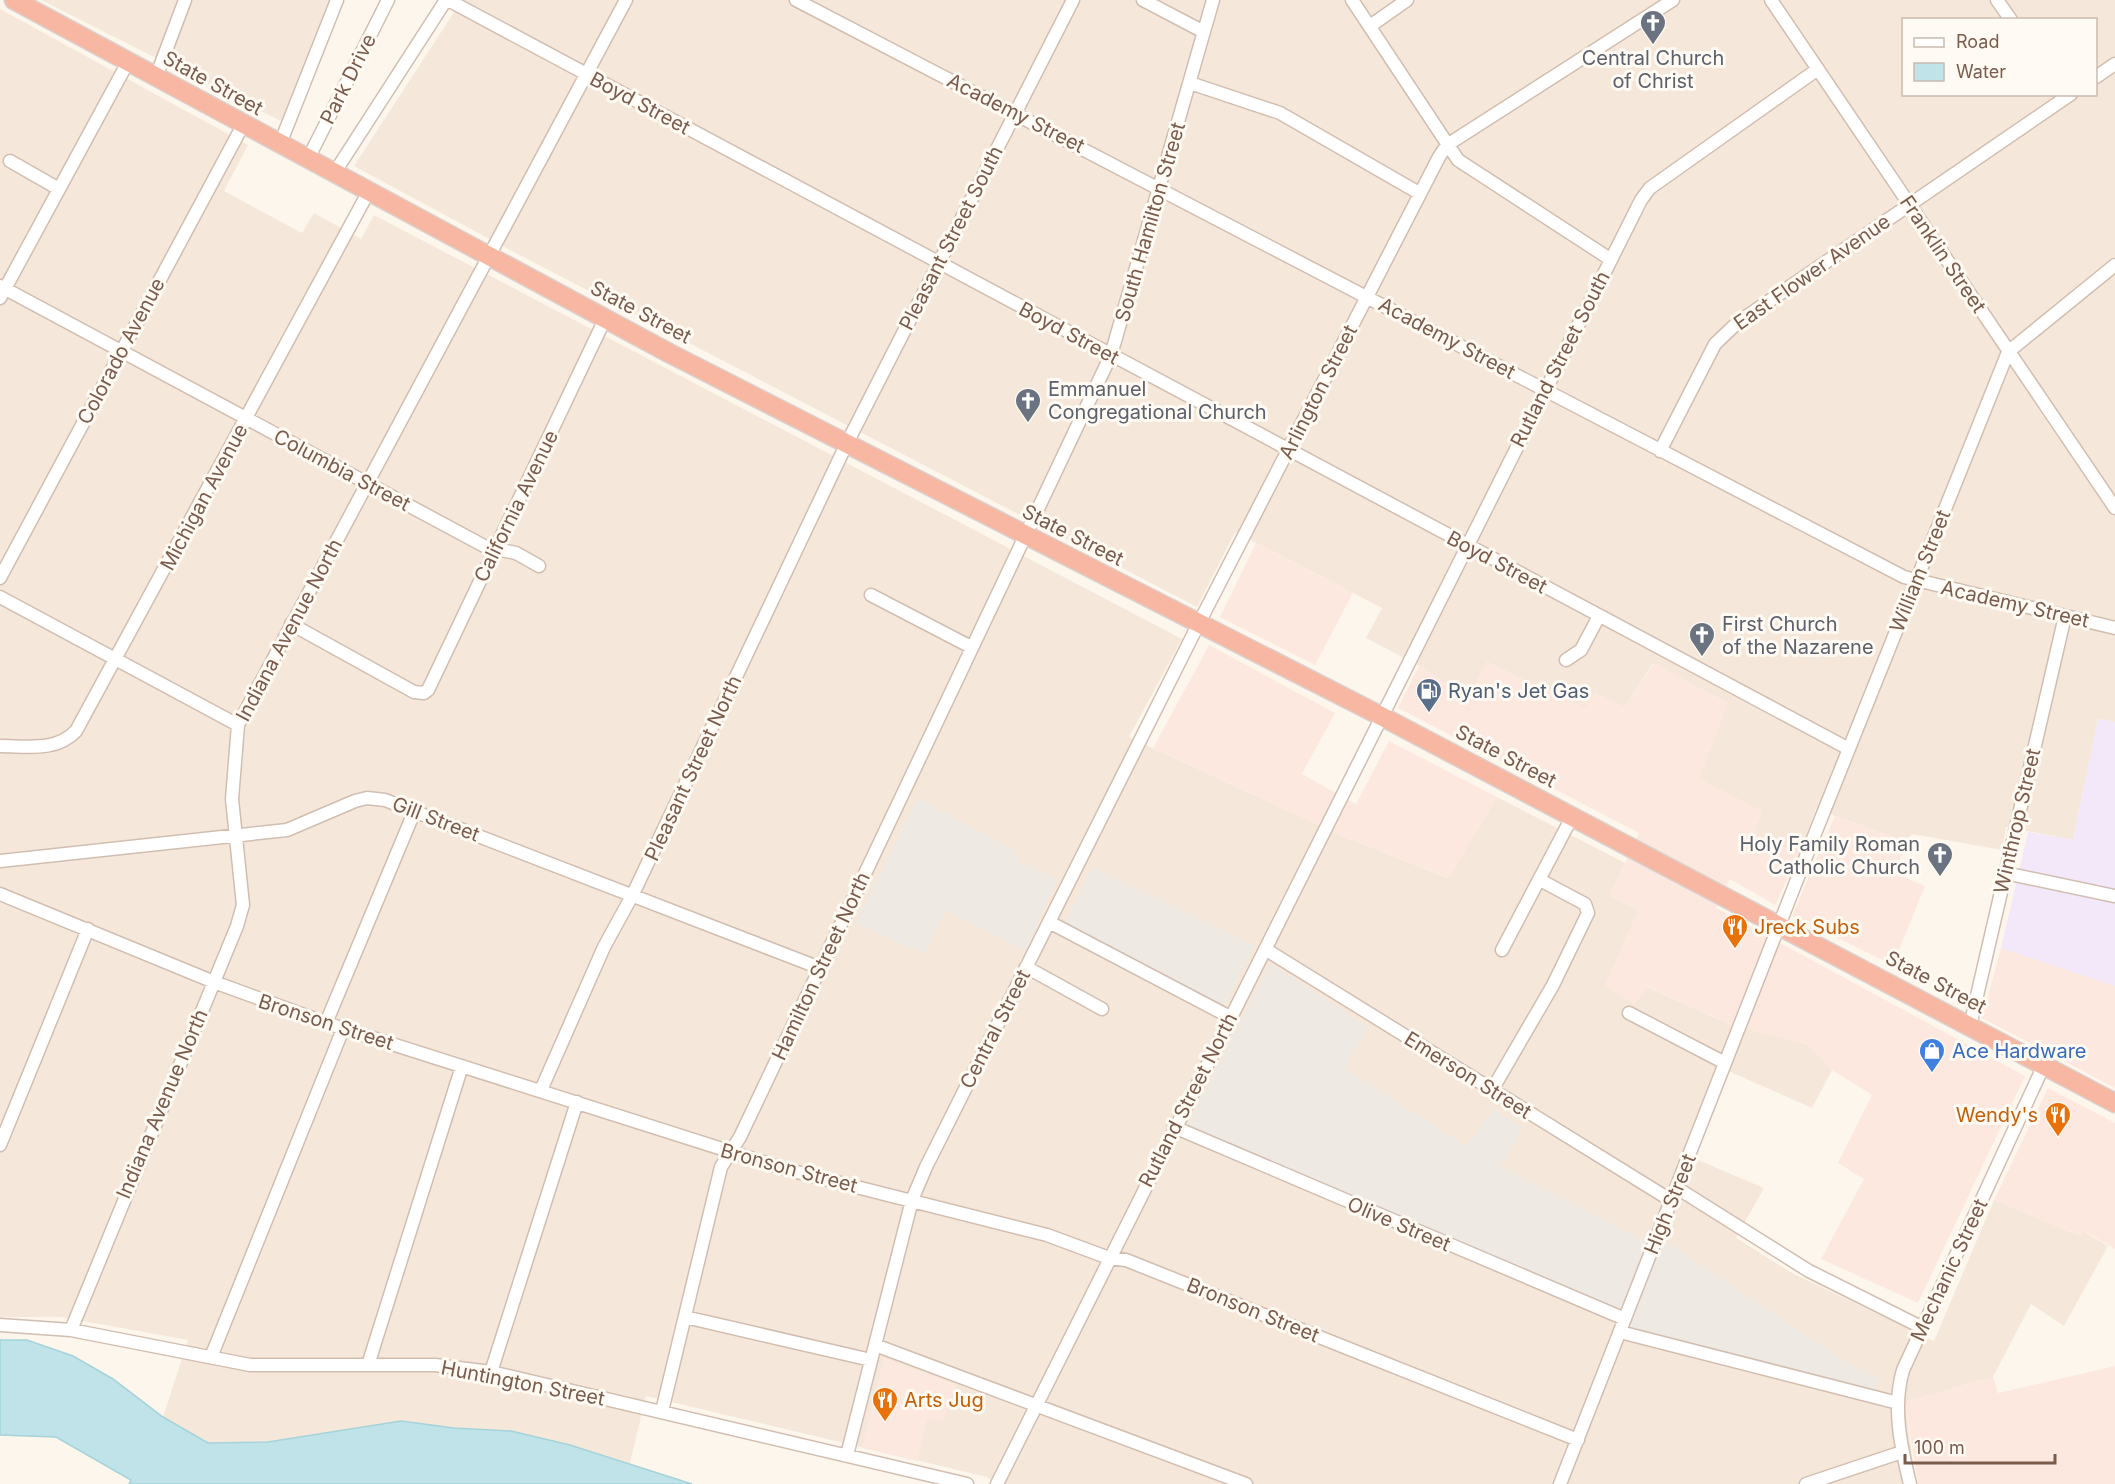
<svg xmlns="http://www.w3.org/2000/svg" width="2115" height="1484" font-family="Inter,sans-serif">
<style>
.residential{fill:#f5e8da;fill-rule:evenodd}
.commercial{fill:#fde8e0}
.industrial{fill:#efe9e4}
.education{fill:#f3e8fa}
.water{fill:#bfe3e8;stroke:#a5d3da;stroke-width:1.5}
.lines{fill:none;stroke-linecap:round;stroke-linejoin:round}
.minor-casing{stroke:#d1beb0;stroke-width:15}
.highway-casing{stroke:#dad1cd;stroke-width:21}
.minor{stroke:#fff;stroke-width:12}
.highway{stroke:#f7b7a3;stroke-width:18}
.labels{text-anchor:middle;stroke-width:6;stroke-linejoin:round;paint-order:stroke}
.worship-label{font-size:20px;fill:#5b616d;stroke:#fffaf3;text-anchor:start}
.street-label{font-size:20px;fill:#7a5c4d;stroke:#fffaf3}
.service-label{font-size:20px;fill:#4e5e75;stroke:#fffaf3;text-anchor:start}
.food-label{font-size:20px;fill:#c56008;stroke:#fffaf3;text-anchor:start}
.shop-label{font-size:20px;fill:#366cbe;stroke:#fffaf3;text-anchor:start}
</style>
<rect width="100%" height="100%" fill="#fdf6ec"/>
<path class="residential" d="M41,0H330L285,123Z
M462,0H2115V722L2098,719L2073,840L2006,827L2002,850L1912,834L1907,842L1816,809L1799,854L1753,834L1762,812L1699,779L1653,663L1625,707L1585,709L1487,662L1468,698L1419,666L1366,638L1382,608L1235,532L1197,607L508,249L354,166ZM1904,20H2096V94H1904Z
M0,9L248,145L224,191L302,233L314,213L361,239L374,215L1182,639L1129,737L1345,837L1448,878L1497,797L1625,863L1610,896L1638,910L1647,987L1727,1023L1807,1044L1832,1070L1812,1108L1717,1066L1684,1154L1764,1188L1736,1238L1792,1273L1934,1341L1994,1200L2081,1236L2083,1231L2108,1246L2064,1326L2031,1304L1993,1377L1905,1402L1915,1478L1908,1484H996L987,1477L646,1396L630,1463L570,1445L401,1421L268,1442L208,1443L163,1417L188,1340L61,1317H0Z"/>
<path class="commercial" d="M1256,543L1353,593L1315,665L1220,617Z
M1209,645L1335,713L1302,774L1356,804L1389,741L1497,797L1449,878L1345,837L1153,748Z
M1487,662L1585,708L1595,693L1625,707L1654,663L1728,703L1699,779L1762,812L1754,834L1799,854L1775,905L1730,879L1716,908L2025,1076L1918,1303L1821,1259L1864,1179L1838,1163L1872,1095L1832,1070L1807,1044L1727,1023L1648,987L1634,1004L1605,985L1638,910L1610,896L1639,833L1398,708L1419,666L1467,698Z
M1835,816L1907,842L1894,873L1925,886L1893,965L1792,916Z
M2001,948L2115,986V1088L1982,1018Z
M2048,1088L2115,1123V1249L2084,1231L2081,1236L1994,1200Z
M884,1358L956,1385L942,1422L927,1418L917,1461L862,1448Z
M2115,1366V1484H1918L1905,1402L1993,1377L1998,1393Z"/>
<path class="industrial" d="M918,798L1014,850L1019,862L1057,879L1025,951L945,910L925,954L855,923Z
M1092,867L1255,946L1224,1007L1064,926Z
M1270,963L1368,1027L1344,1068L1466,1146L1494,1109L1523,1127L1500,1166L1641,1239L1671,1245L1835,1355L1879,1380L1875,1391L1637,1329L1613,1308L1188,1125Z"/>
<path class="education" d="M2098,719L2115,722V986L2001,948L2028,832L2073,840Z"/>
<path class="water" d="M0,1340H27L73,1356L113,1379L163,1417L208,1443L268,1442L401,1421L454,1428L511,1431L570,1445L692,1484H129L131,1480L56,1437L0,1435Z"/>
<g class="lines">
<defs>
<path id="minor" d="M448,0L1849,749
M796,0L1904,577L2115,628
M1143,0L1204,32
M1352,0L1458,160L1610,259
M1771,0L2115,508
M1997,0L2011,20
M1370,26L1407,0
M156,77L185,0
M2096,77L2115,64
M1190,83L1280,113L1419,193
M280,144L337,0
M308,159L388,0
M10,161L59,189
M335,172L446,0
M0,286L486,547L516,553L539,566
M0,298L128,62
M1660,451L1715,344L1737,323L2071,94
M0,578L243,125
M871,595L971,647
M0,597L238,725
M291,624L414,692L424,693L428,690L605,319
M1566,660L1581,650L1599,616
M0,746C27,746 56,752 76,731L369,191
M0,861L287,830L355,801L367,798L385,800L820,968
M2005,873L2114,896
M0,894L214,982L326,1023L785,1169L1047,1235L1109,1258L1126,1260L1578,1440
M1049,922L1230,1017
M1265,949L1672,1201
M1502,950L1572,817
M1026,967L1102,1009
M1629,1013L1725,1063
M326,1023L415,810
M1970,1026L2065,616
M541,1090L604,947L633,894L846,445L1073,0
M1492,1090L1553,985L1588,913L1585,904L1540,880
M1174,1127L1625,1319
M0,1145L88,929
M1677,1188L1809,1271L1923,1328
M685,1317L871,1360
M0,1325L71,1330L250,1365H435L491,1372L967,1484
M71,1330L237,926L243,905L232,799L238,725L626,0
M1620,1332L1898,1403
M875,1345L1246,1484
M211,1357L343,1029
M368,1365L462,1066
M491,1372L577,1102
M662,1411L721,1167L740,1137L1111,355L1213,0
M847,1455L912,1200L926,1167L1199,623L1439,157L1447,145L1673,0
M997,1484L1641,200L1650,188L1818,69
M1560,1484L1818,826L2008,352L2115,265
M1806,1484L1902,1452
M1910,1484C1901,1447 1892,1408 1903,1370L2044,1065"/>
<path id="highway" d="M14,0L669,353L1381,716L2115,1103"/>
</defs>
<use href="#minor" class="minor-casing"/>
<use href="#highway" class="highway-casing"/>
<use href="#minor" class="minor"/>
<use href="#highway" class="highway"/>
</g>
<defs>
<symbol id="church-pin" viewBox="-11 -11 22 30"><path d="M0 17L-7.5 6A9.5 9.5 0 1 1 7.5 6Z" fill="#6b7280" stroke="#fffaf3"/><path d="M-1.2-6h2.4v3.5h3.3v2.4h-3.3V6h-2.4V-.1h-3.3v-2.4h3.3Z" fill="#fff"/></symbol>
<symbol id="fuel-pin" viewBox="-11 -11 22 30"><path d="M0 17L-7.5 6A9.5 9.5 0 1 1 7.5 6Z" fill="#5c6f8a" stroke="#fffaf3"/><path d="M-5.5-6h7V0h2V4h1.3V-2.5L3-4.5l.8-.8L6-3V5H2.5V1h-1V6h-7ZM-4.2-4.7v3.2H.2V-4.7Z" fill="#fff"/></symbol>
<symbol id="restaurant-pin" viewBox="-11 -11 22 30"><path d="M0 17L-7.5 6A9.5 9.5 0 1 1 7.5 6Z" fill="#e8710a" stroke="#fffaf3"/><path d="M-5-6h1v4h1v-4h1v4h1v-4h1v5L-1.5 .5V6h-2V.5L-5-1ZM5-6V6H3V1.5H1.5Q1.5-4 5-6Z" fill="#fff"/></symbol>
<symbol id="shop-pin" viewBox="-11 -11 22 30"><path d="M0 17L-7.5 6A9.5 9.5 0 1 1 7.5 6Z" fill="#3f7fe0" stroke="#fffaf3"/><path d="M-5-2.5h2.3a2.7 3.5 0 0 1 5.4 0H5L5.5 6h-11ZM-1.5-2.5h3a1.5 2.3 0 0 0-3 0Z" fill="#fff"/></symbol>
</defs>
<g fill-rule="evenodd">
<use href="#church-pin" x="1638" y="8" width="30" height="40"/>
<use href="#church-pin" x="1013" y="386" width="30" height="40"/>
<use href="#church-pin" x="1687" y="620" width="30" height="40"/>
<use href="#fuel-pin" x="1414" y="676" width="30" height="40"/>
<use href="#church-pin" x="1925" y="840" width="30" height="40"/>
<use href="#restaurant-pin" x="1720" y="912" width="30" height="40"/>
<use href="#shop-pin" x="1917" y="1036" width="30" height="40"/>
<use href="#restaurant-pin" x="2043" y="1100" width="30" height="40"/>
<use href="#restaurant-pin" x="870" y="1385" width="30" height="40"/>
</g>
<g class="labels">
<g class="worship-label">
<text x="1653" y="65" text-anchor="middle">Central Church<tspan x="1653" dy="23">of Christ</tspan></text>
<text x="1048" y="396">Emmanuel<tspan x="1048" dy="23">Congregational Church</tspan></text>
<text x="1722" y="631">First Church<tspan x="1722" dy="23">of the Nazarene</tspan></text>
<text x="1920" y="851" text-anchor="end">Holy Family Roman<tspan x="1920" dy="23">Catholic Church</tspan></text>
</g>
<g class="street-label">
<text transform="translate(348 79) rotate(-63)" y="7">Park Drive</text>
<text transform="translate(213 83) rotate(29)" y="7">State Street</text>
<text transform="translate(640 103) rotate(28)" y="7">Boyd Street</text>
<text transform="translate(1016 113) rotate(27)" y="7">Academy Street</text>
<text transform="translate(1150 222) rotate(-74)" y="7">South Hamilton Street</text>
<text transform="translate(951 238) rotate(-63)" y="7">Pleasant Street South</text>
<text transform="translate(1943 254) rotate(56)" y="7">Franklin Street</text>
<text transform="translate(1812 272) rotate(-35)" y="7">East Flower Avenue</text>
<text transform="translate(641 312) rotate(28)" y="7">State Street</text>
<text transform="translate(1069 333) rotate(28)" y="7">Boyd Street</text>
<text transform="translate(1447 338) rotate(28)" y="7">Academy Street</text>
<text transform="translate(121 351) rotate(-62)" y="7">Colorado Avenue</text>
<text transform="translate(1560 359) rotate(-63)" y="7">Rutland Street South</text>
<text transform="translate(1318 392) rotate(-63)" y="7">Arlington Street</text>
<text transform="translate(342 470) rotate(28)" y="7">Columbia Street</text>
<text transform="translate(204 497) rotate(-62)" y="7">Michigan Avenue</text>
<text transform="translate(516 506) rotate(-64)" y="7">California Avenue</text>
<text transform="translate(1073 535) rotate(27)" y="7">State Street</text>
<text transform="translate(1497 562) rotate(28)" y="7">Boyd Street</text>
<text transform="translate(1920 571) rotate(-68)" y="7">William Street</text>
<text transform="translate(2015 604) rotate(13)" y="7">Academy Street</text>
<text transform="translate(289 630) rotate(-62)" y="7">Indiana Avenue North</text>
<text transform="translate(1506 756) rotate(28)" y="7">State Street</text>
<text transform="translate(693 768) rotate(-65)" y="7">Pleasant Street North</text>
<text transform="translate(436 819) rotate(21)" y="7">Gill Street</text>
<text transform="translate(2017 821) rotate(-77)" y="7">Winthrop Street</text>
<text transform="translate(821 966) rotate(-65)" y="7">Hamilton Street North</text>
<text transform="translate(1936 982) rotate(28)" y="7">State Street</text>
<text transform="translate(326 1022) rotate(18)" y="7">Bronson Street</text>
<text transform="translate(995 1029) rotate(-63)" y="7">Central Street</text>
<text transform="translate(1468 1075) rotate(32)" y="7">Emerson Street</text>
<text transform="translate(1188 1100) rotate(-63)" y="7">Rutland Street North</text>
<text transform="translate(162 1104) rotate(-67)" y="7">Indiana Avenue North</text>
<text transform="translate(789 1168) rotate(15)" y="7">Bronson Street</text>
<text transform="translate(1670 1204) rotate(-68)" y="7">High Street</text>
<text transform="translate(1399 1224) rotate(23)" y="7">Olive Street</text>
<text transform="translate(1949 1270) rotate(-65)" y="7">Mechanic Street</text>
<text transform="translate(1253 1310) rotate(22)" y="7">Bronson Street</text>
<text transform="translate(523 1383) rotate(11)" y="7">Huntington Street</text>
</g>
<g class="service-label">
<text x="1448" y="698">Ryan's Jet Gas</text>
</g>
<g class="food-label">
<text x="1754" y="934">Jreck Subs</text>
<text x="2038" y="1122" text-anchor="end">Wendy's</text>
<text x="904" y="1407">Arts Jug</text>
</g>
<g class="shop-label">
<text x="1952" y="1058">Ace Hardware</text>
</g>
</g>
<rect x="1902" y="18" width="195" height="78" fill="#fffaf3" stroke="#cabbb1" stroke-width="1.5"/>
<rect x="1914" y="38" width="30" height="9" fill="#ffffff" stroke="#cabbb1" stroke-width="1.5"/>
<text x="1956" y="48" font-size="18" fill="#7a5c4d">Road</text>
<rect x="1914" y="63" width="30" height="18" fill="#bfe3e8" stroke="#cabbb1" stroke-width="1.5"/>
<text x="1956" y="78" font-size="18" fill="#7a5c4d">Water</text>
<path d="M1905 1454v9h150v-9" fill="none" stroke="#7a5c4d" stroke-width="3"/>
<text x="1914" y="1454" font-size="18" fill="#7a5c4d" stroke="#fffaf3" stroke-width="4.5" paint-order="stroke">100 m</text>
</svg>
